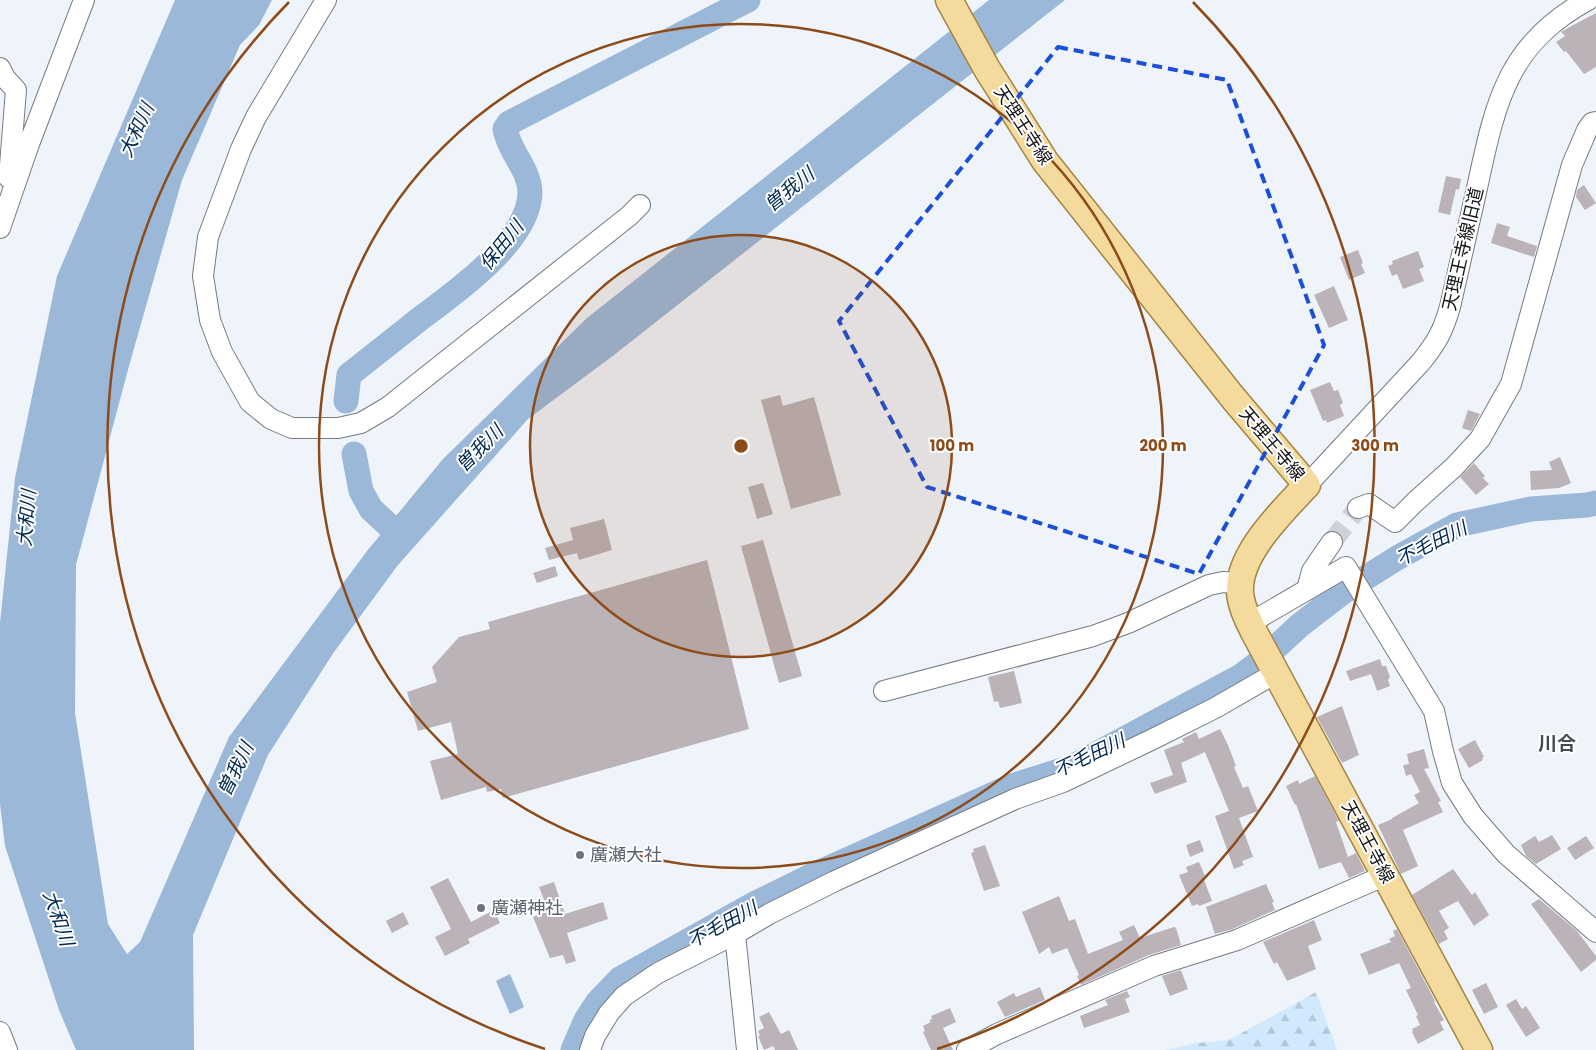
<svg xmlns="http://www.w3.org/2000/svg" width="1596" height="1050" font-family="Poppins,'Noto Sans JP',sans-serif">
<style>
.forest{fill:url(#forest-firs)}
.water{fill:#9cb8d9}
.lines{fill:none;stroke-linecap:round;stroke-linejoin:round}
.river{stroke:#9cb8d9;stroke-width:25}
.building{fill:#bbb3b7}
.minor-tunnel{stroke:#cdd2d8;stroke-width:20;stroke-dasharray:20 10;stroke-linecap:butt}
.minor-casing{stroke:#767b80;stroke-width:22}
.major-casing{stroke:#a28543;stroke-width:29}
.minor{stroke:#fff;stroke-width:20}
.major{stroke:#f5da9d;stroke-width:26}
.marked{fill:none;stroke:#1d4ed8;stroke-width:4;stroke-dasharray:10 6;stroke-linejoin:round}
.ring{fill:none;stroke:#8d4b1a;stroke-width:2.5}
.worship-dot{fill:#6b7280;stroke:#fff;stroke-width:2}
.labels{text-anchor:middle;stroke-width:4;stroke-linejoin:round;paint-order:stroke}
.street-label{font-size:18px;fill:#121416;stroke:#fff}
.worship-label{font-size:18px;fill:#5b616d;stroke:#fff;text-anchor:start}
.water-label{font-size:19px;font-style:italic;fill:#002951;stroke:#fff}
.neighbourhood-label{font-size:19px;font-weight:bold;fill:#444a4e;stroke:#fff}
.centre{fill:#8d4b1a;stroke:#fff;stroke-width:2.5}
.ring-label{font-size:15px;text-anchor:middle;font-weight:bold;fill:#8d4b1a;stroke:#fff;stroke-width:4;stroke-linejoin:round;paint-order:stroke}
</style>
<defs>
<pattern id="forest-firs" width="22" height="20" patternUnits="userSpaceOnUse" patternTransform="scale(1.25)"><rect width="22" height="20" fill="#d2e9fd"/><path d="M5 1l3.5 6h-7zM16 11l3.5 6h-7z" fill="#b3c7d8"/></pattern>
</defs>
<rect width="100%" height="100%" fill="#eef4fa"/>
<path class="forest" d="M1316,992L1337,1050H1166L1197,1043L1229,1040Z"/>
<path class="water" d="M175,0H272L259,25L240,45L182,180L129,366L76,565L75,713L108,924L127,954L140,942L229,737L367,551L443,459L587,318L989,0H1065L614,355L528,419L398,565L334,652L268,755L193,935L194,1050H76L59,1010L5,846L0,804V623L15,478L57,276Z
M510,974L524,1007L510,1014L496,981Z"/>
<g class="lines">
<path class="river" d="M346,401L349,375C373,356 397,337 421,318C456,292 530,240 530,192C529,168 509,152 505,129L509,123L748,0
M354,454L361,491L371,509L400,536
M573,1050L586,1020L597,1003L620,979L756,903L809,877L1012,786L1072,767L1241,676L1261,661L1300,625L1343,592L1397,558L1457,525L1531,509L1587,505L1596,503"/>
</g>
<path class="building" d="M1596,13V67L1584,74L1566,51L1564,52L1556,42L1565,36L1561,32L1566,29Z
M1446,176L1461,179L1459,190L1456,189L1450,215L1438,212Z
M1584,185L1596,203L1585,210L1576,197L1577,190Z
M1497,223L1510,227L1507,236L1537,246L1534,257L1491,243Z
M1358,250L1363,263L1361,264L1365,273L1349,280L1340,257Z
M1418,251L1424,267L1419,269L1424,281L1403,289L1397,274L1392,276L1388,266L1393,264L1392,261Z
M1334,286L1348,320L1329,328L1314,295Z
M1330,382L1334,391L1338,390L1343,403L1340,405L1344,416L1327,423L1326,420L1323,421L1310,390Z
M780,395L783,406L814,397L841,495L791,509L761,400Z
M1468,410L1480,414L1471,431L1462,428Z
M1560,457L1571,483L1559,488L1531,490L1530,471L1552,470L1549,462Z
M1474,463L1485,476L1483,478L1489,484L1476,495L1460,477Z
M763,483L773,514L757,519L748,487Z
M604,519L612,550L579,560L577,553L549,560L545,548L573,540L570,528Z
M763,540L802,676L779,683L741,546Z
M707,560L749,729L503,798L501,789L487,792L486,787L441,800L430,761L458,754L451,722L418,731L407,692L437,682L432,667L459,637L490,629L488,622Z
M555,566L558,576L537,583L533,573Z
M1380,659L1382,666H1386L1390,677L1388,680L1390,686L1377,691L1371,674L1350,681L1346,671Z
M1014,671L1022,703L1000,708L998,701L994,702L988,677Z
M1342,706L1359,755L1342,763L1317,717Z
M1220,729L1228,745L1236,766L1234,767L1243,788L1248,786L1258,811L1239,818L1253,857L1242,861L1244,865L1234,869L1215,816L1229,811L1205,752L1181,763L1187,782L1155,794L1150,783L1173,775L1164,750L1184,742L1182,739L1196,732L1199,739Z
M1475,740L1484,757L1482,758L1483,760L1469,768L1458,749Z
M1424,749L1429,768L1424,769L1441,801L1438,802L1443,812L1403,830L1418,866L1401,874L1378,825L1392,819V818L1419,803L1414,795L1420,792L1411,774L1406,776L1403,765L1409,764L1407,754Z
M1315,776L1339,821L1336,822L1348,857L1356,853L1365,871L1349,878L1341,862L1319,869L1296,804L1295,805L1286,786L1298,780L1299,784Z
M1552,835L1561,849L1536,864L1526,856L1521,845L1535,836L1539,842Z
M1586,836L1594,848L1575,860L1567,848Z
M1200,840L1204,851L1190,857L1186,845Z
M985,845L1000,886L984,891L971,853L974,852L973,849Z
M1199,862L1205,876L1203,877L1212,901L1199,906L1198,904L1192,906L1179,875L1188,872L1186,867Z
M1453,869L1472,895L1475,892L1489,915L1474,926L1458,901L1439,911L1449,928L1444,931L1448,939L1439,944L1412,895Z
M448,878L471,922L494,910L500,923L468,939L470,943L445,956L435,937L451,929L430,887Z
M554,882L565,914L603,902L608,919L567,933L576,961L566,964L563,955L550,958L533,917L548,910L539,887Z
M1266,884L1274,902L1272,903L1275,910L1233,929L1215,934L1206,907Z
M1059,896L1069,921L1075,919L1088,954L1123,940L1119,932L1134,925L1140,938L1174,927L1176,928L1181,945L1149,955L1081,985L1077,976L1079,975L1067,948L1052,954L1049,947L1039,954L1022,912Z
M1539,899L1577,931L1596,956V960L1581,972L1531,904Z
M403,912L409,924L392,933L386,921Z
M1314,920L1322,940L1308,946L1316,969L1287,981L1277,962L1274,964L1263,942Z
M1397,929L1435,1001L1434,1002L1444,1020L1440,1022L1444,1030L1418,1044L1412,1032L1413,1031L1412,1029L1420,1025L1416,1016L1418,1015L1406,990L1411,988L1399,963L1369,975L1360,954L1391,942L1389,939L1395,936L1393,931Z
M1181,970L1188,989L1170,996L1162,976Z
M1486,983L1498,1007L1484,1014L1472,990Z
M1040,987L1045,1000L1005,1017L997,1002L1014,993L1016,997Z
M1127,991L1130,997L1125,999L1130,1012L1084,1028L1080,1016L1108,1005L1105,1000Z
M1516,999L1522,1009L1526,1006L1540,1028L1526,1037L1506,1005Z
M950,1008L956,1022L943,1028L953,1050H931L923,1032L925,1031L923,1026L931,1022L929,1020L932,1019L931,1016Z
M769,1012L781,1034L789,1030L798,1050H775L773,1046L764,1050L758,1036H760L758,1031L764,1028L759,1017Z"/>
<g class="lines">
<path class="minor-tunnel" d="M1332,542L1358,508"/>
<defs>
<path id="minor" d="M326,0L256,117L241,149L208,237L203,276L210,320L222,352L250,402L271,419L292,428H338L361,423L388,407L629,216L640,205
M0,68L5,78L16,90L9,178
M0,228L29,144L84,0
M1307,485L1421,362C1437,342 1443,331 1450,307C1459,267 1468,228 1477,188C1495,105 1506,44 1588,0
M1358,508L1369,504L1395,522L1415,502L1454,467L1480,439L1511,384L1572,165L1587,130L1592,123L1596,122
M1307,590L1312,571L1332,542
M1250,623L1346,567L1434,711L1443,751L1452,783L1473,816L1506,854L1596,932
M884,691L1093,636L1128,623L1209,585L1223,582L1240,583
M735,934L747,1050
M0,1032L7,1050
M590,1050L595,1036L609,1013L624,996L658,973L735,934L769,914L835,881L1015,799L1063,782L1151,740L1215,708L1276,673
M967,1050L997,1034L1154,966L1237,940L1386,875"/>
<path id="major" d="M949,0L987,69L1045,161L1234,399L1307,485C1282,512 1232,559 1241,599C1243,611 1249,622 1254,632L1479,1050"/>
</defs>
<use href="#minor" class="minor-casing"/>
<use href="#major" class="major-casing"/>
<use href="#minor" class="minor"/>
<use href="#major" class="major"/>
</g>
<path class="marked" d="M1058,47L1227,80L1324,345L1199,574L927,487L839,321Z"/>
<circle cx="741" cy="446" r="211" fill="#8d4b1a" fill-opacity=".12"/>
<g class="ring">
<circle cx="741" cy="446" r="211"/>
<circle cx="741" cy="446" r="422"/>
<path d="M545 1049A634 634 0 0 1 289 2M1193 2A634 634 0 0 1 937 1049"/>
</g>
<g class="worship-dot">
<circle cx="580" cy="855" r="5"/>
<circle cx="481" cy="908" r="5"/>
</g>
<g class="labels">
<g class="street-label">
<text transform="translate(1023 125) rotate(57)" y="6">天理王寺線</text>
<text transform="translate(1463 249) rotate(-77)" y="6">天理王寺線旧道</text>
<text transform="translate(1272 444) rotate(50)" y="6">天理王寺線</text>
<text transform="translate(1368 842) rotate(62)" y="6">天理王寺線</text>
</g>
<g class="worship-label">
<text x="590" y="861">廣瀬大社</text>
<text x="491" y="914">廣瀬神社</text>
</g>
<g class="water-label">
<text transform="translate(136 130) rotate(-65)" y="7">大和川</text>
<text transform="translate(789 189) rotate(-39)" y="7">曽我川</text>
<text transform="translate(501 245) rotate(-51)" y="7">保田川</text>
<text transform="translate(479 448) rotate(-45)" y="7">曽我川</text>
<text transform="translate(26 518) rotate(-85)" y="7">大和川</text>
<text transform="translate(1431 543) rotate(-26)" y="7">不毛田川</text>
<text transform="translate(1089 755) rotate(-25)" y="7">不毛田川</text>
<text transform="translate(235 769) rotate(-64)" y="7">曽我川</text>
<text transform="translate(59 918) rotate(71)" y="7">大和川</text>
<text transform="translate(722 924) rotate(-28)" y="7">不毛田川</text>
</g>
<g class="neighbourhood-label">
<text x="1557" y="750">川合</text>
</g>
</g>
<circle cx="741" cy="446" r="8" class="centre"/>
<g class="ring-label">
<text x="952" y="451">100 m</text>
<text x="1163" y="451">200 m</text>
<text x="1375" y="451">300 m</text>
</g>
</svg>
